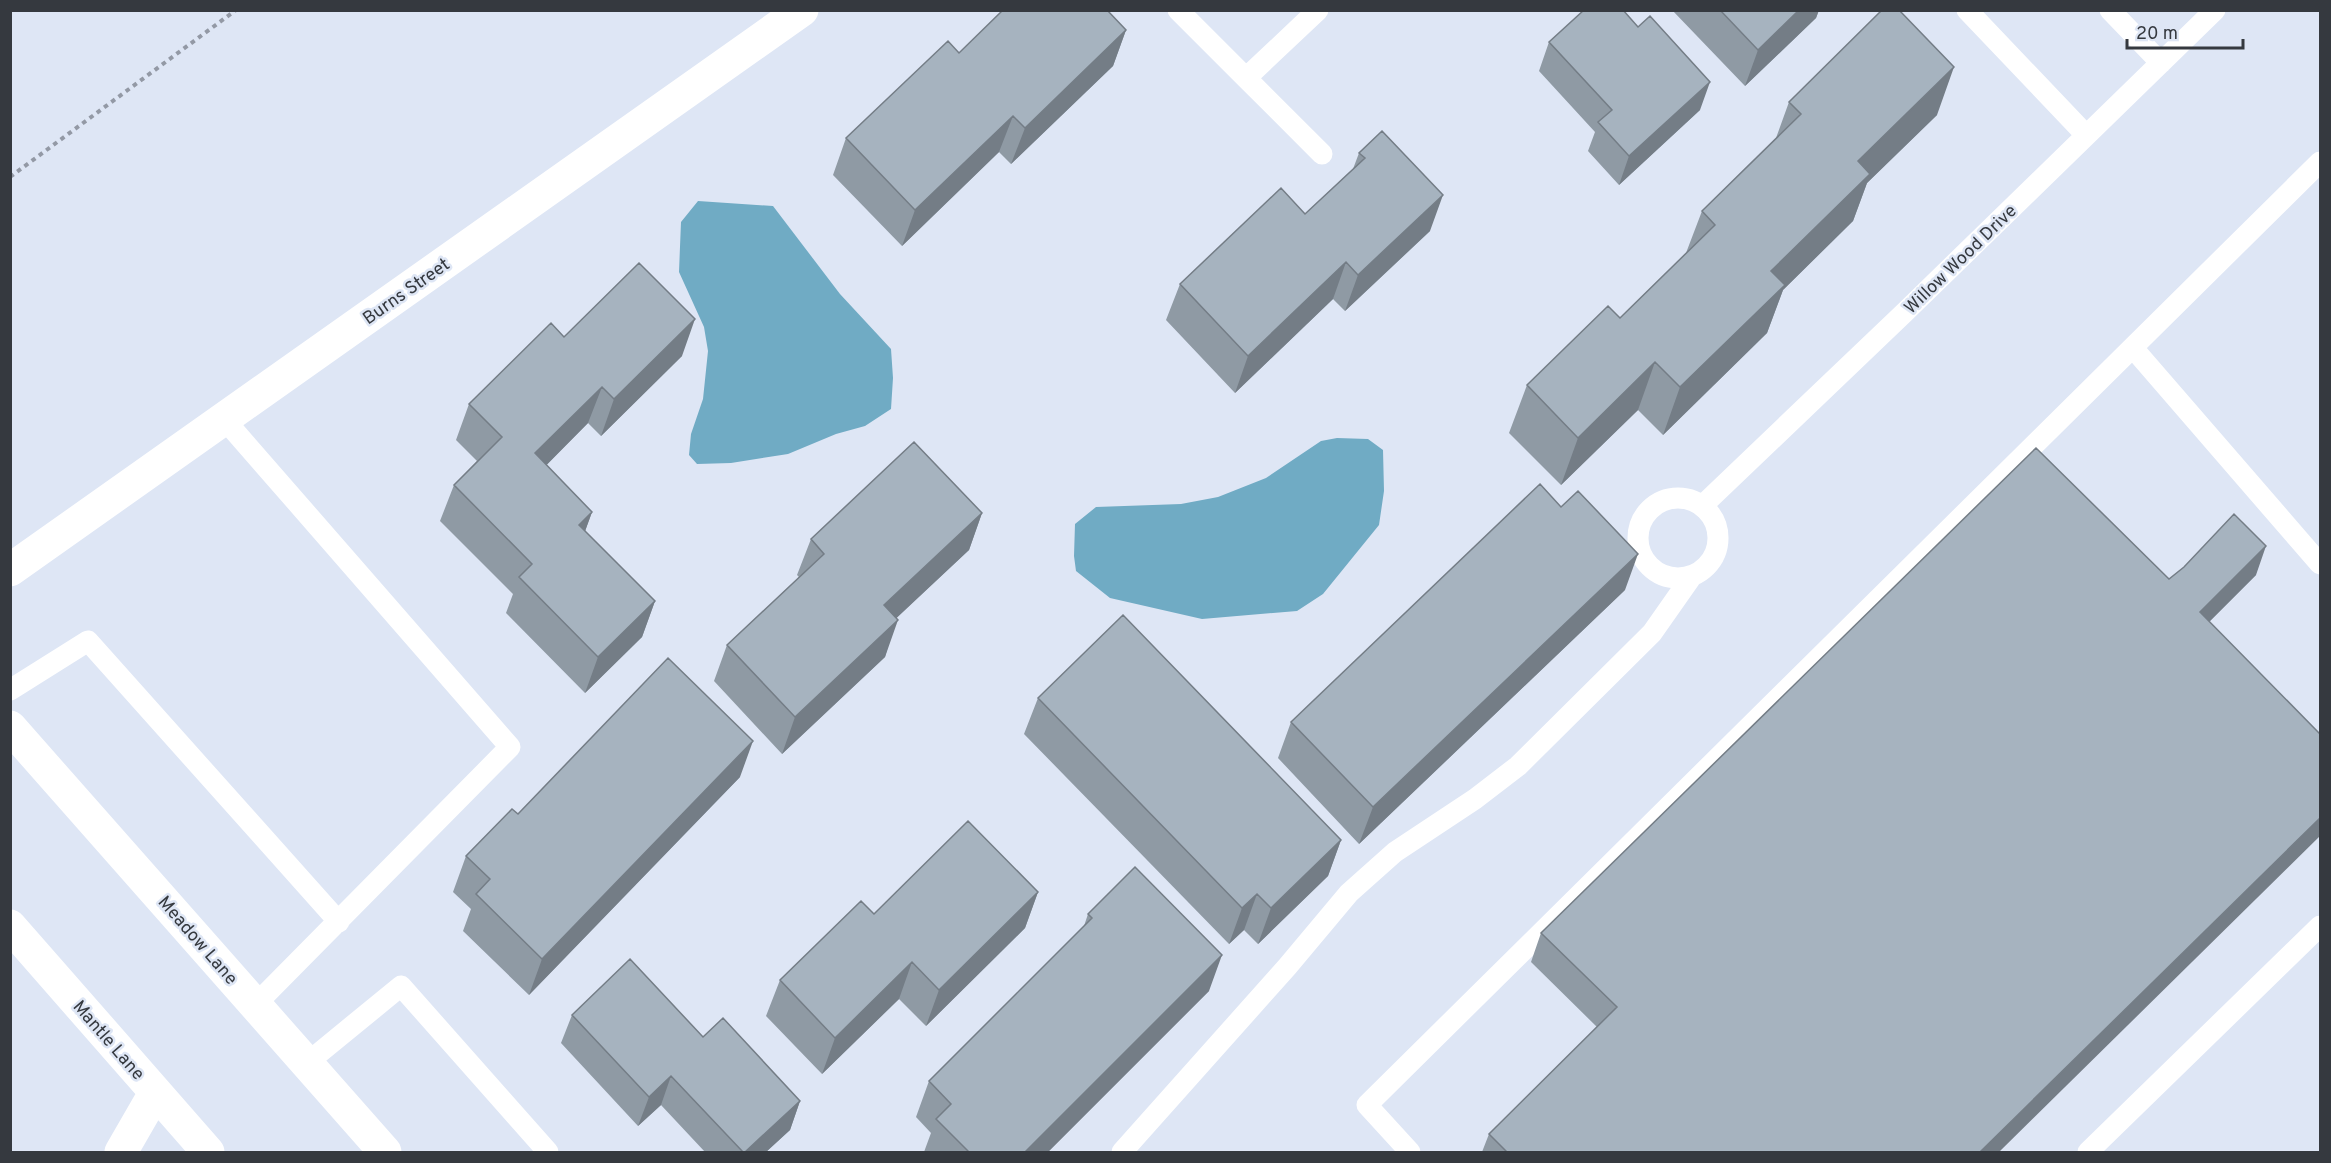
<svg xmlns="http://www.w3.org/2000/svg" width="2331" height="1163" font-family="Overpass,sans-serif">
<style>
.water{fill:#70abc4}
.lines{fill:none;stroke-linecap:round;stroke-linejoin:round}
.path{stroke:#9399a5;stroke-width:4;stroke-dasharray:4.5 4.5;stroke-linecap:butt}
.service{stroke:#fff;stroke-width:21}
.minor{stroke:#fff;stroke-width:33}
.wall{fill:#8f9aa4}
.shaded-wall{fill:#747d86}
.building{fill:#a6b3bf;stroke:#747d86;stroke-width:1.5}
.labels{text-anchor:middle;stroke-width:5;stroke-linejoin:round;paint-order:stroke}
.street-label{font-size:18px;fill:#35393f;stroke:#dee6f5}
</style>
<rect width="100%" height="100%" fill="#dee6f5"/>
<path class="water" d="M698,201L773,206L840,294L891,349L893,378L891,409L865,426L836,434L788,454L731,463L697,464L689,455L691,434L703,399L708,351L704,327L679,272L681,222Z
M1337,438L1368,439L1383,450L1384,491L1379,525L1323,594L1297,611L1202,619L1110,598L1076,571L1074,556L1075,524L1096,507L1181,504L1218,497L1266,478L1321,441Z"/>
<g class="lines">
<path class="path" d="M10,177L236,10"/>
<path class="service" d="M1178,10L1246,78L1318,10
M1967,10L2086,135
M2110,10L2161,63
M1246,78L1322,154
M2133,348L2320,564
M224,419L510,747L255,1005
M1638 538a40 40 0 1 1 80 0a40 40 0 1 1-80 0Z
M1702,506L1904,313L2215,10
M10,690L88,641L339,922
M307,1063L401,986L548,1152
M1122,1152L1287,967L1349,893L1395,852L1475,799L1518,766L1652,633L1692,576
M1410,1152L1367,1105L2320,162
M2088,1152L2320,926"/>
<path class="minor" d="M10,570L802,10
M10,727L385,1152
M10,926L208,1152
M121,1152L155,1093"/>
</g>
<path class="wall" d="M1672,10H1819L1816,18L1745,86Z
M1126,30L1113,66L1011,164L999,152L902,246L833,175L846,138L959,53Z
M1549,42L1700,110L1619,185L1588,151L1595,132L1539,71Z
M1789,102L1937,115L1867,183L1853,221L1783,290L1767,333L1663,435L1638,410L1561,485L1509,433L1527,385L1620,318L1686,253L1702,211L1776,138Z
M1382,131L1430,231L1345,311L1333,299L1235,393L1166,320L1180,284L1305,214L1353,169L1359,153Z
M564,337L682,356L601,436L588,423L546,465L592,512L585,531L655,601L642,637L585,693L506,613L513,594L440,521L454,485L477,461L456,440L469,404Z
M982,513L969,550L896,618L885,657L782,754L714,681L727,645L799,577L797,575L811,539Z
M2256,575L2209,622L1999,1152H1482L1489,1134L1597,1027L1531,962L1541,933L2169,579Z
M1625,590L1359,844L1278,758L1291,722Z
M1038,698L1341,840L1328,876L1258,944L1244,930L1229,944L1024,734Z
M740,777L529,995L463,931L471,909L453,892L466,856L518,814Z
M1038,892L1025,928L926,1026L899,999L822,1074L766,1016L780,980L874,914Z
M1088,914L1209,991L1048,1152H924L931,1133L916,1117L929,1081L1084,926Z
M572,1015L703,1037L800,1101L790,1130L766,1152H705L661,1105L638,1126L561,1043Z"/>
<path class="shaded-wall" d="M1799,10H1819L1816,18L1745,86L1758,50Z
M1126,30L1113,66L1011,164L1025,128Z
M1954,67L1937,115L1867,183L1853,221L1783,290L1767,333L1663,435L1680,387L1771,271L1858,161Z
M1710,82L1700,110L1619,185L1629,156Z
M1013,116L999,152L902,246L915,210Z
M1443,195L1430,231L1345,311L1358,275Z
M1346,262L1333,299L1235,393L1248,356Z
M695,319L682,356L601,436L614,399Z
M1655,362L1638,410L1561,485L1578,438Z
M602,387L588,423L522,490L535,453Z
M592,512L579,548V525Z
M982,513L969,550L871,642L884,605Z
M2266,546L2256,575L2190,641L2200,612Z
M1638,554L1625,590L1359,844L1373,807Z
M655,601L642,637L585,693L598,657Z
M898,620L885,657L782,754L795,717Z
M753,741L740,777L529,995L542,959Z
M2320,818V836L1999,1152H1980Z
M1341,840L1328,876L1258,944L1271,908Z
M1038,892L1025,928L926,1026L939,990Z
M1257,894L1244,930L1229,944L1242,908Z
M1222,955L1209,991L1048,1152H1025Z
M912,962L899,999L822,1074L835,1038Z
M671,1076L661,1105L638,1126L649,1097Z
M800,1101L790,1130L766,1152H745Z"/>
<path class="building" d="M1003,10H1107L1126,30L1025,128L1013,116L915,210L846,138L948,41L959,53Z
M1584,10H1623L1638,27L1650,16L1710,82L1629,156L1598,122L1612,110L1549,42Z
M1720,10H1799L1758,50Z
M1882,10H1899L1954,67L1858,161L1870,174L1771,271L1785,285L1680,387L1655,362L1578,438L1527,385L1608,306L1620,318L1715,225L1702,211L1801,114L1789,102Z
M1382,131L1443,195L1358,275L1346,262L1248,356L1180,284L1281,188L1305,214L1365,158L1359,153Z
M639,263L695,319L614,399L602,387L535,453L592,512L579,525L655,601L598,657L519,577L532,564L454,485L502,437L469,404L551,323L564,337Z
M914,442L982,513L884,605L898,620L795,717L727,645L824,554L811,539Z
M2036,448L2169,579L2184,567L2234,514L2266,546L2200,612L2320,734V818L1980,1152H1507L1489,1134L1617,1007L1541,933Z
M1540,484L1561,507L1578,491L1638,554L1373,807L1291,722Z
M1123,615L1341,840L1271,908L1257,894L1242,908L1038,698Z
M668,658L753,741L542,959L476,894L490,879L466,856L512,809L518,814Z
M968,821L1038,892L939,990L912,962L835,1038L780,980L861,901L874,914Z
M1135,867L1222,955L1025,1152H969L936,1119L951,1104L929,1081L1092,918L1088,914Z
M630,959L703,1037L723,1018L800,1101L745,1152H743L671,1076L649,1097L572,1015Z"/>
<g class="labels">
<g class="street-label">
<text transform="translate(1960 259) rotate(-44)" y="6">Willow Wood Drive</text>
<text transform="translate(406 291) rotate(-35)" y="6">Burns Street</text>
<text transform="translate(198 940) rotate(49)" y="6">Meadow Lane</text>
<text transform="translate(109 1040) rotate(49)" y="6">Mantle Lane</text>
</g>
</g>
<rect width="2331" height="1163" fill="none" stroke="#35393f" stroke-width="24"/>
<path d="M2127 39v9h116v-9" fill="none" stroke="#35393f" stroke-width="3"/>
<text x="2136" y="39" font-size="18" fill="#35393f" stroke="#dee6f5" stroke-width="4.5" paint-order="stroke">20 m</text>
</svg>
